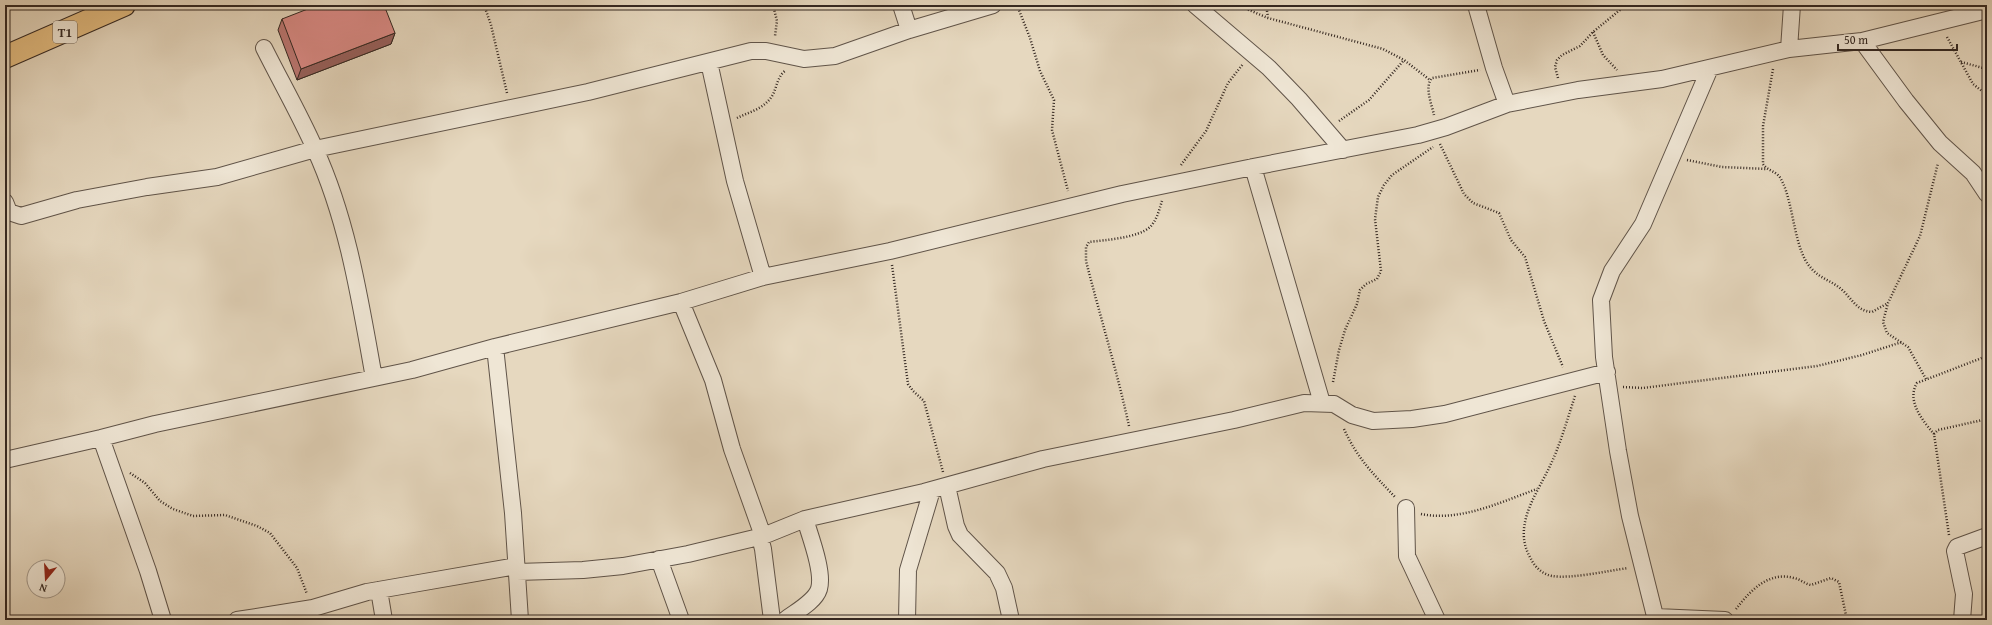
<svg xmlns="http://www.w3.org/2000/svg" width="1992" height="625" font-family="'Gentium Book Plus',serif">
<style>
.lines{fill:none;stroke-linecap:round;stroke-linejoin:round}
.minor-casing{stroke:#605449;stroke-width:18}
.trunk-casing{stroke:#342822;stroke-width:24}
.path{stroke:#342822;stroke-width:2.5;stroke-dasharray:1 2;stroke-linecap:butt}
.minor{stroke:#efe6d5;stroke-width:16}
.trunk{stroke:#e3bc80;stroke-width:22}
.wall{fill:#bb7772;stroke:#342822}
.shaded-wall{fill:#98615d;stroke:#342822}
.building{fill:#d98a85;stroke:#342822}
.labels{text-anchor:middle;stroke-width:4;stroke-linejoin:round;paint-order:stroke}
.shield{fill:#efe6d5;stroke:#6c6158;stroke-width:1}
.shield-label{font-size:13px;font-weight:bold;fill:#342822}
</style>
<rect width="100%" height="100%" fill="#e6d8bf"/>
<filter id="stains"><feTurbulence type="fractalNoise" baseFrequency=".005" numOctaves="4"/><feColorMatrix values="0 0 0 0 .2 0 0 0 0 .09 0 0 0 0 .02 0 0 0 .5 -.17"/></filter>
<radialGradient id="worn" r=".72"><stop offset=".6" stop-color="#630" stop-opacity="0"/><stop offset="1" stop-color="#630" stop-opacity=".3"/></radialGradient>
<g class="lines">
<defs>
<path id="minor" d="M901,5L909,30
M1195,5L1269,68L1299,99L1343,150
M1476,5L1494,68L1507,104
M1862,41L1906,101L1940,143L1973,173L1987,194
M264,48C281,82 300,115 315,149C348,221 360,300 374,378
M1789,49L1792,5
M709,62L735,181L763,277
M1253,167L1322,403
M5,202L9,212L21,216L77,200L147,187L217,177L315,149L588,92L751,51H766L804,59L835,56L909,30L993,5
M681,302L713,380L732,449L763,536
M495,347L513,513L520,620
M101,438L148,571L163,620
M5,460L101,438L155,424L412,370L495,347L681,302L763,277L890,251L1122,194L1253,167L1418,135L1446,127L1507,104L1578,90L1662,79L1789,49L1862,41L1987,10
M947,486L956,526L960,535L997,573L1004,588L1011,620
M1406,508L1407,556L1437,620
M760,537L763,549L772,620
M659,559L681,620
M517,572L583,570L623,566L688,554L763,536L805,519L924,492L1043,459L1234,420L1304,403L1334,404L1352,415L1373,421L1412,419L1445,414L1607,372
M379,590L384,620
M1656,617L1725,620
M237,620L313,608L367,592L516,566
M785,620C795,612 815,602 819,589C824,572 810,536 805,519
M907,620L908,570L932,490
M1656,620L1630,516L1618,451L1604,357L1601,300L1612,271L1643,224L1710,68
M1962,620L1964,594L1955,551L1957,547L1987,536"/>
<path id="trunk" d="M5,57L124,5"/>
</defs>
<use href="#minor" class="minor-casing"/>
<use href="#trunk" class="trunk-casing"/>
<path class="path" d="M484,5L491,25L507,93
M773,5L777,21L775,36
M1017,5L1030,38L1040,71L1054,100L1052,130L1068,191
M1237,5L1268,18L1383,49L1404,60L1430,80
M1266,5L1268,17
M1593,32L1603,55L1617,70
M1947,37L1973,84L1987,95
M1961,62L1987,69
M1773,69L1763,126V164C1768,172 1777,170 1782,181C1794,205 1794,250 1811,268C1819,278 1832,281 1841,289C1852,298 1856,311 1872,312L1888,303
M1558,78L1555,67L1557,60L1562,55L1580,46L1593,32L1626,5
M1434,115C1432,105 1424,87 1432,78L1480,70
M737,118C749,112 764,109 772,96C777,88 777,77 785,71
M1339,121L1369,100L1404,60
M1440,144L1464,194L1473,203L1499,213L1511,240L1525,257L1544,321L1563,367
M1687,160L1722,167L1767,169
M1181,165L1206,131L1228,83L1243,64
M892,265L908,384L913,391L924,401L943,472
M1926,379L1908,347L1887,333L1883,322L1888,303L1920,236L1938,163
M1333,382L1339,350L1345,330L1357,304L1360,290L1366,284L1377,279L1381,271L1375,219L1378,197L1384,185L1392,175L1433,147
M1623,387L1643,388L1817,366L1862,355L1902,342
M1575,396C1567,420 1560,446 1549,468C1535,497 1512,527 1531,559C1535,567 1542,574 1552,576C1571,579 1607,571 1628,568
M1129,426C1117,371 1100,316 1086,261V247L1089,242C1105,240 1138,238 1150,227C1157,220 1159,210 1162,201
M1344,429C1357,458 1374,475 1396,498
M1934,434C1923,421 1906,401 1917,383L1987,356
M130,473L145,483L160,501L173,509L193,516L225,515L257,526L270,533L297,568L307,594
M1421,514C1460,522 1501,502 1537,489
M1949,535L1934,434L1938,430L1987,419
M1736,609C1750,591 1768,571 1794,578C1800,579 1805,584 1811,585L1831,578L1839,582L1847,620"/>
<use href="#minor" class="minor"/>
<use href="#trunk" class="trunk"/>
</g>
<path class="wall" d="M282,19L395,33L391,44L297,80L278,30Z"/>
<path class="shaded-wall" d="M395,33L391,44L297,80L301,69Z"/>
<path class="building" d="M318,5H384L395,33L301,69L282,19Z"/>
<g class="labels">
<rect class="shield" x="53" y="21" width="24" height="22" rx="3"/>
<g class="shield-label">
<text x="65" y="37">T1</text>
</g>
</g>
<rect width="1992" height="625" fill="none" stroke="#e6d8bf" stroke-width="20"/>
<rect x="6" y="6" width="1980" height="613" fill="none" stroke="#342822" stroke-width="2"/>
<rect x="10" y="10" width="1972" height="605" fill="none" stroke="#342822"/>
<g transform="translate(46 579) rotate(198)"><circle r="19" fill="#efe6d5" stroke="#a49a8d"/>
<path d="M0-3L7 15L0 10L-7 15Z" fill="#8f2418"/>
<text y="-6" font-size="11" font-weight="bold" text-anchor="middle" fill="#342822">N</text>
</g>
<path d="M1838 44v6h119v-6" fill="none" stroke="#342822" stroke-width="2"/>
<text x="1844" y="44" font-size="12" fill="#342822" stroke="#efe6d5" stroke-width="3" paint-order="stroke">50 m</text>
<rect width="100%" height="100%" filter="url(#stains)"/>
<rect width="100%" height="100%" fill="url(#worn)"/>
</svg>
